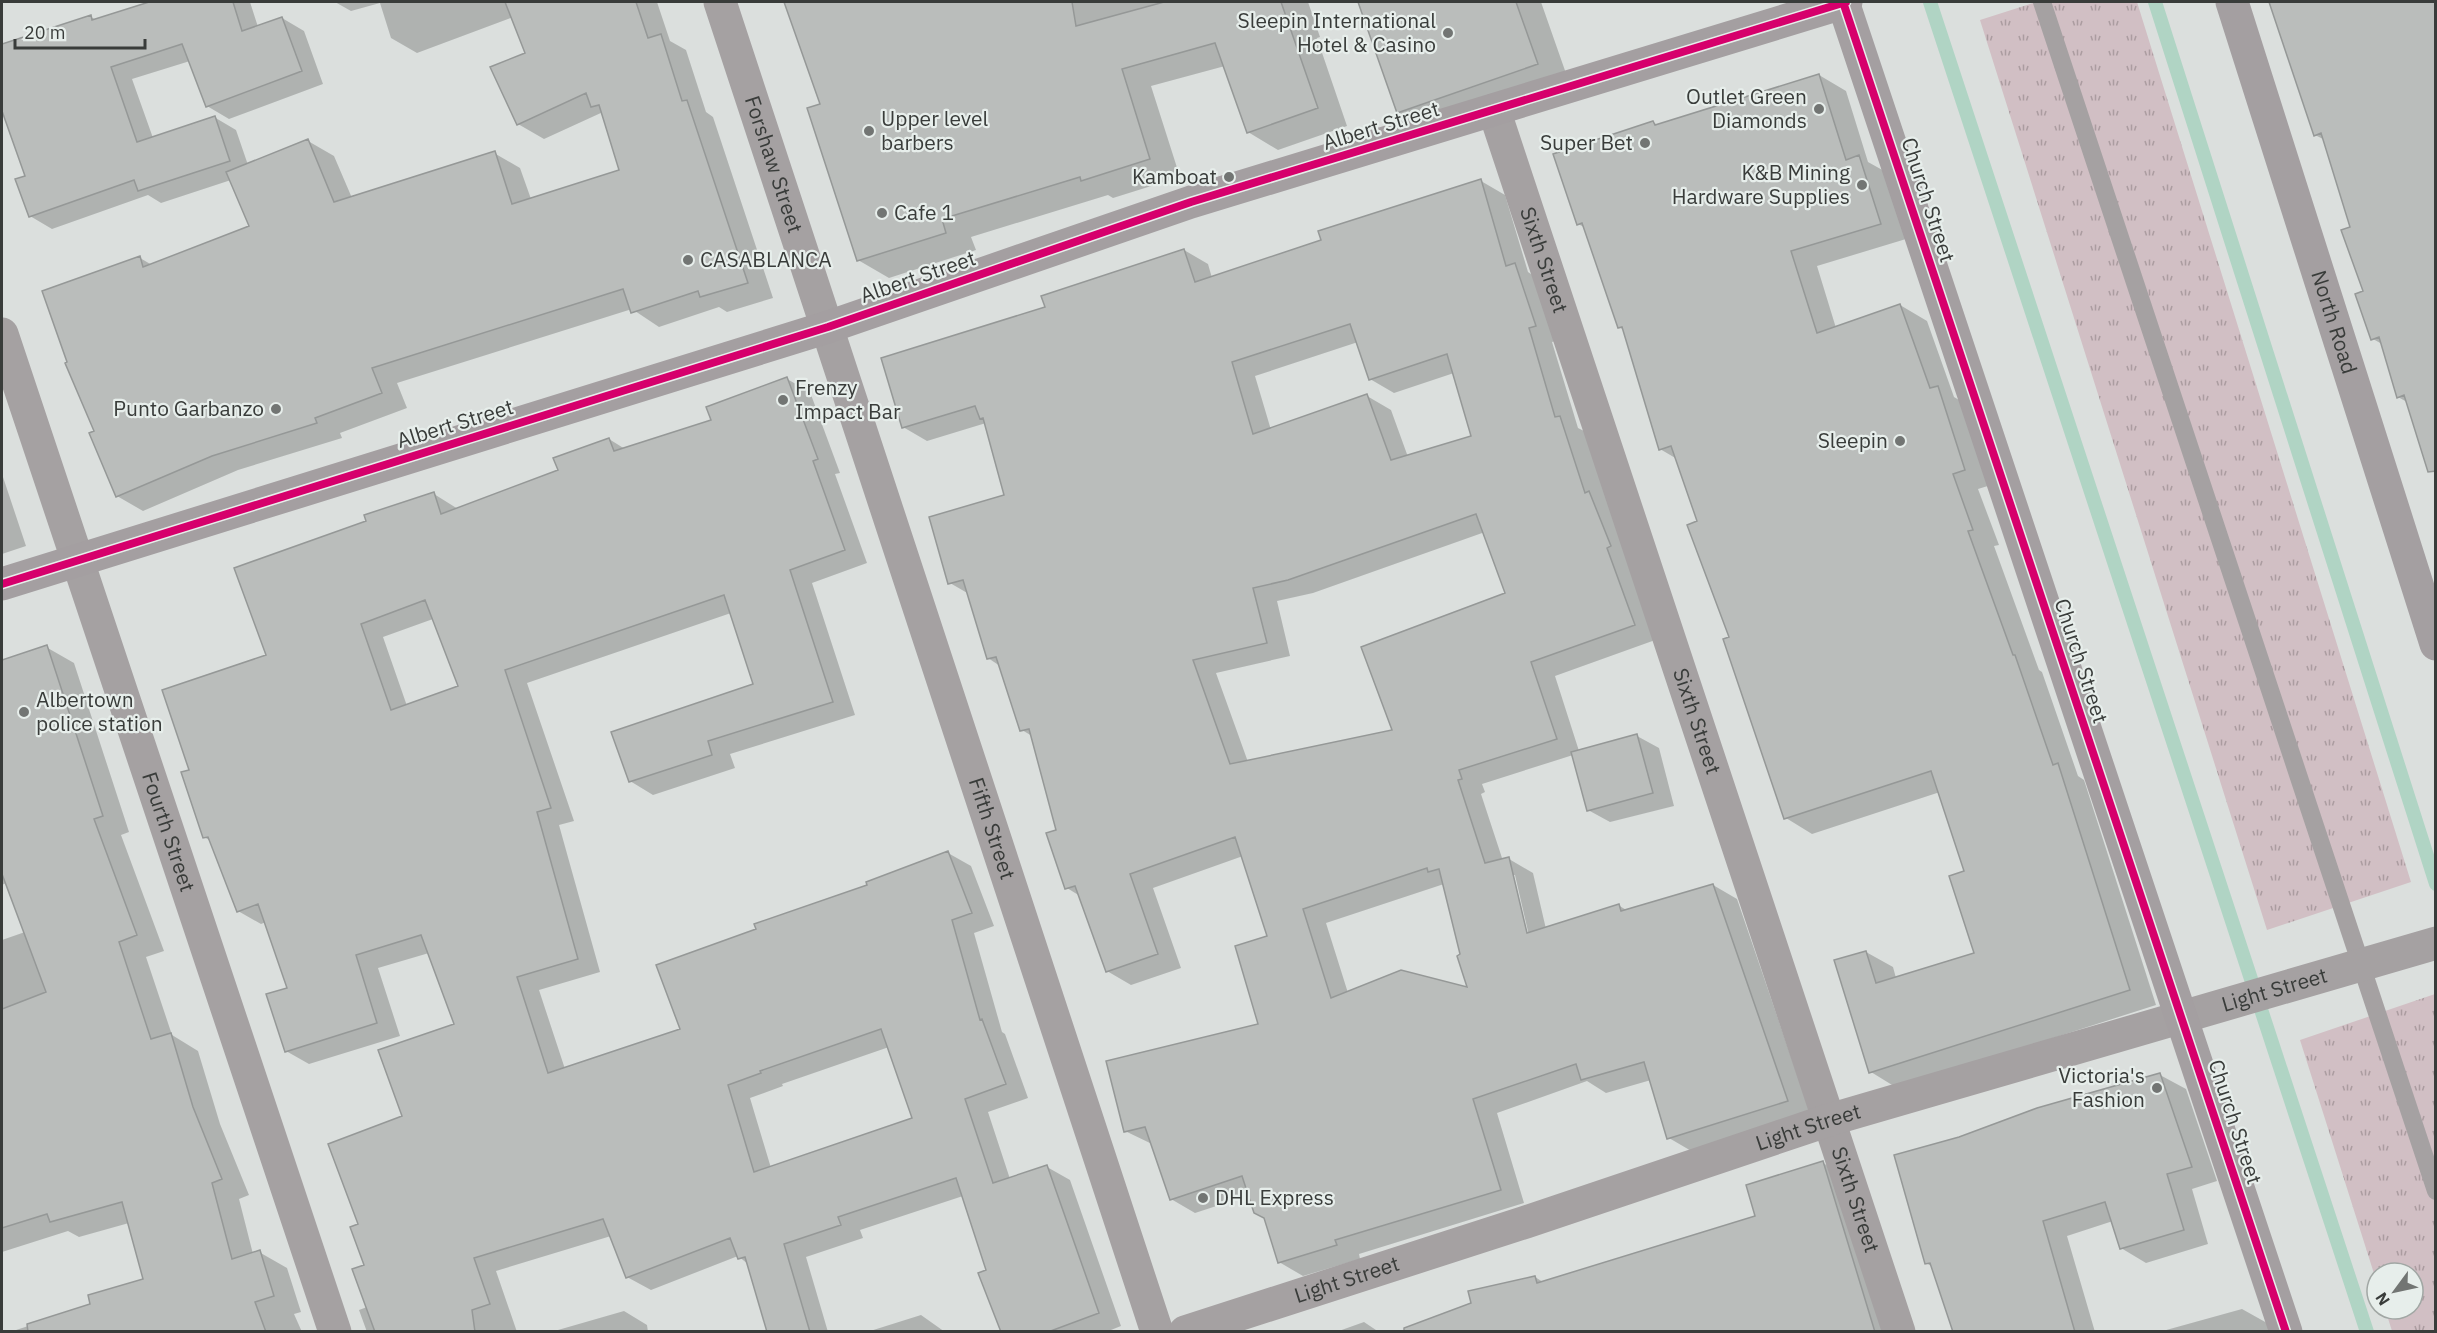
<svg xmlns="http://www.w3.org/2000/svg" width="2437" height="1333" font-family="'IBM Plex Sans',sans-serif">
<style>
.grass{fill:url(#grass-tufts)}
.shadow{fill:#0003;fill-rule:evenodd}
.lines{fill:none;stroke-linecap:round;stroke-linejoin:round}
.stream{stroke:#b0d4c4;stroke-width:14}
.building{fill:#babdbb;stroke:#959897;stroke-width:1.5;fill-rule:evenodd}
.lane{stroke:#a5a1a2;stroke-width:18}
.street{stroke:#a5a1a2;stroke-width:33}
.secondary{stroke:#a49fa1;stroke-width:33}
.cycleway-casing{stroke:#e7eeeb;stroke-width:11}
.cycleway{stroke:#d6006c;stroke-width:8}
.poi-dot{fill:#727573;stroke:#e7eeeb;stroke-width:2}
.labels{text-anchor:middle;stroke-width:4.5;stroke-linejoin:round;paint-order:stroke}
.poi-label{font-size:21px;fill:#393c3a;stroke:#e7eeeb;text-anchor:end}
.street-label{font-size:21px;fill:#393c3a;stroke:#e7eeeb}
</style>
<defs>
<pattern id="grass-tufts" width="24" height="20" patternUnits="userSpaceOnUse" patternTransform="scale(1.5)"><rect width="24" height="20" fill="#d1bfc4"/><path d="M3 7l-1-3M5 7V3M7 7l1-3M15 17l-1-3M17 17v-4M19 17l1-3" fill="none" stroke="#ab9ca0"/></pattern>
</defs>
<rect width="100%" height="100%" fill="#dbdfdd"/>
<path class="grass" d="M2036,2H2137L2411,882L2267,930L1980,20Z
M2435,994V1331H2392L2385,1309H2413V1273H2377V1283L2300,1040Z"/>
<path class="shadow" d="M154,2H250L258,27L282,18L304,31L323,84L229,119L207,106L190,61L132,79L153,138L214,117L236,130L248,165L308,141L334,156L352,198L494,153L520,168L531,199L621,171L603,112L544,139L518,124L527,54L513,17L417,53L391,38L380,3L351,11L335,2H657L670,41L686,50L706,112L713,117L773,298L727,312L719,307L659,327L632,309L397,383L407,408L340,433L342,438L238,470L143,511L117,496L96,431L140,258L152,265L251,227L231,180L161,203L148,195L52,229L30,216L27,176L2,106V45L91,17L96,20Z
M785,2H1308L1320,37L1317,38L1347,126L1278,150L1248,132L1225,66L1151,86L1180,177L1113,198L1108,195L971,237L976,250L889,278L858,260L822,104Z
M1359,2H1541L1569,82L1430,131L1398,112Z
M2271,2H2436V469L2407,402L2398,397L2382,344L2373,339L2352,228L2325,140L2315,135Z
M1819,75L1846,91L1868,162L1886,172L1906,239L1817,266L1836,328L1900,305L1927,321L1954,397L1964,403L1991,485L1978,489L1999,545L1994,546L2039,670L2042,672L2078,776L2084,780L2156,1005L1897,1088L1871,1072L1866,952L1893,967L1896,978L1976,954L1966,872L1940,792L1812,834L1786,818L1699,522L1677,459L1660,449L1624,330L1619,327L1586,228L1578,224L1653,122L1659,126Z
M1481,181L1505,195L1528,272L1538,279L1559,340L1552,342L1578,428L1584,431L1658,639L1555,676L1579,751L1637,736L1659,748L1674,806L1610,822L1588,810L1573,755L1482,784L1485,792L1481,794L1503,861L1509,859L1533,873L1546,929L1618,905L1628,911L1713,885L1737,899L1811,1115L1693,1152L1669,1138L1651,1080L1606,1093L1587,1081L1497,1113L1524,1203L1359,1254L1360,1259L1303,1276L1279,1262L1266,1218L1250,1195L1195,1213L1171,1199L1152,1144L1125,1131L1260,1026L1269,937L1243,856L1153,888L1181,968L1131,985L1107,971L1080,896L1067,888L1057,831L1032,736L1022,730L1000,666L988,658L969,594L950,583L1005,496L986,423L927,441L903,427L1047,308L1184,250L1208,264L1212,278L1323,241ZM1358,342L1370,379L1394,393L1454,373L1473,437L1408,457L1391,410L1367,396L1271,430L1255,376ZM1485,532L1507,594L1394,731L1248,762L1216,673L1290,656L1277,601L1313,593ZM1512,875H1515L1530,940L1528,941ZM1444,884L1469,989L1348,993L1326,923Z
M787,379L810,392L840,473L835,474L867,563L812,583L855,715L730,754L735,768L653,795L630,781L755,685L731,613L527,683L574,821L559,825L600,972L539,990L565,1069L682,1030L758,930L948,853L971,866L994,926L974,933L1002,1032L1005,1034L1028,1098L988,1112L1010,1179L1047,1167L1070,1180L1121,1326L1106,1332H1002L988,1271L963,1196L860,1230L863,1238L806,1257L828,1332H769L748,1264L738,1256L651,1290L627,1277L611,1236L496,1271L517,1332H367L359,1310L367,1307L360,1225L404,1117L456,1025L429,953L378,968L400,1036L309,1064L286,1051L289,989L266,922L261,924L238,911L211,841L204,837L191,770L268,656L368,522L434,494L458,509L560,471L609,439L625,449L713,421ZM433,619L460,687L407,706L383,637ZM889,1047L914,1119L771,1168L750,1098L783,1086L782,1084Z
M3,477L26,546L2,554V477Z
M46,647L74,663L129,832L121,835L164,951L146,957L172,1035L198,1051L220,1124L249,1195L239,1199L253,1254L259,1252L287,1268L301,1312L294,1314L302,1332H10L92,1305L144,1280L129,1223L79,1237L68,1231L2,1252V940L25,932L6,883L2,885V661Z
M2160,1075L2186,1089L2217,1181L2192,1189L2208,1244L2146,1263L2121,1248L2113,1221L2067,1236L2095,1332H1954L1933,1267L1926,1263L1960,1139Z
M1823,1163L1854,1181L1900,1332H1399L1535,1277L1543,1282L1757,1217Z
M2242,1309L2267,1323L2269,1332H2159Z
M624,1311L647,1325L648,1332H551Z
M921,1315L945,1332H867Z
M1364,1322L1379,1332H1336Z"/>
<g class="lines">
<path class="stream" d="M1930,2L2367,1332
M2155,2L2436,884"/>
</g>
<path class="building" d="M149,2H233L242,31L282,17L302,71L206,107L182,44L111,67L137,142L215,116L230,161L138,191L134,180L29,217L15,179L25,176L2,111V44L91,15L92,20Z
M505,2H636L648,38L661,34L682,101L687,100L748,283L700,297L698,291L631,313L623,289L372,368L382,393L315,418L317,423L212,456L116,497L89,433L94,431L65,363L67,362L42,291L140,256L143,267L249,226L226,172L308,139L334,202L495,151L512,204L619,170L599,105L591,107L586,93L517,125L490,67L525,53Z
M784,2H1072L1076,26L1164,2H1281L1318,108L1247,133L1215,43L1122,69L1150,159L1081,181L1080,177L942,219L946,233L857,261L807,108L820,104Z
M1358,2H1516L1538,64L1397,113Z
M2269,2H2436V471L2428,472L2404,395L2397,398L2379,337L2371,340L2355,294L2363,291L2341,230L2350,227L2321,133L2314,136Z
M1819,74L1846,160L1859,155L1881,224L1791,251L1817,333L1900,304L1930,388L1938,386L1965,470L1953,474L1973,530L1968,531L2013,655H2015L2053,765L2058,763L2130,990L1869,1073L1834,960L1866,951L1876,983L1974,953L1949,876L1964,871L1931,771L1784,819L1723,639L1729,637L1687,525L1697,521L1671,446L1659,450L1622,327L1618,328L1582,223L1577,225L1553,154L1653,121L1655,125Z
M1481,179L1506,266L1515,263L1536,326L1529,328L1555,417L1560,416L1585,493L1589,491L1611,546L1607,548L1635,625L1531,662L1557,739L1459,770L1462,779L1458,780L1485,863L1509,857L1527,933L1619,904L1621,911L1713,884L1788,1101L1667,1139L1644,1062L1581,1080L1576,1064L1473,1099L1501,1190L1335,1240L1337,1245L1278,1263L1264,1218L1254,1213L1242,1176L1170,1200L1145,1127L1124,1132L1106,1061L1258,1024L1235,946L1267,936L1235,837L1130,874L1158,954L1106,972L1075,886L1065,889L1046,833L1056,830L1029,729L1020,731L996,657L987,659L963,580L948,584L929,517L1004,495L983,418L980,419L975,406L902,428L881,358L1045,307L1041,296L1184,249L1195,282L1321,240L1318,231ZM1350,324L1369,380L1447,354L1471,436L1391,460L1367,394L1253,434L1232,362ZM1476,514L1505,593L1361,647L1392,730L1230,764L1193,660L1267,643L1253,588L1288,580ZM1427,868L1428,872L1439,869L1460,954L1457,956L1467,987L1401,970L1331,998L1303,909Z
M787,377L818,459L813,461L845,550L790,570L833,702L708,741L712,755L629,782L611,732L753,684L724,595L505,670L551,808L537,812L578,959L517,977L548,1073L680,1029L656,965L756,929L754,924L867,885L866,882L948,851L972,913L952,920L980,1020L982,1019L1006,1084L965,1099L993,1183L1047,1165L1099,1313L1048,1332H1001L978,1273L986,1270L956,1178L838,1217L841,1225L784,1244L810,1332H767L745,1257L738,1259L730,1238L626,1278L603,1219L474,1258L490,1304L472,1310L475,1332H375L352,1269L364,1265L350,1227L358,1224L328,1144L402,1116L378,1050L454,1024L421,935L356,955L377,1023L285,1052L266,994L287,988L258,904L237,912L208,837L203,838L181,772L189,770L162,690L266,655L234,568L366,521L364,515L434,492L441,514L558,470L553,458L609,438L614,451L711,420L706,407ZM425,600L458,686L391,710L361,624ZM881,1029L912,1118L754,1172L728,1085L761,1073L760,1071Z
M47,645L103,816L94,819L137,935L119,942L151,1039L171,1033L193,1107L222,1179L212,1183L232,1259L260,1250L274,1296L255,1302L266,1332H28L27,1324L90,1304L88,1295L143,1279L122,1202L50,1222L47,1214L2,1228V1009L46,992L2,874V660Z
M1637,734L1653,793L1587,811L1571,752Z
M2160,1073L2192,1167L2167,1174L2184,1230L2120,1249L2105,1202L2043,1221L2075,1332H1953L1930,1263L1925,1264L1894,1155L1959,1137L2037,1108Z
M1823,1161L1875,1332H1404V1328L1471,1303L1468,1291L1535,1276L1537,1283L1755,1216L1746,1185Z"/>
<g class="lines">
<path class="lane" d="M2042,2L2436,1191"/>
<g class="street">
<path id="s1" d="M720,2L1157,1332"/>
<path id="s2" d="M1494,110L1899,1332"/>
<path id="s3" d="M2,334L335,1332"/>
<path id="s4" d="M1185,1332L1526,1222L1829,1120L2436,943"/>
</g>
<g class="secondary">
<path d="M1843,2L2286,1332"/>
<path id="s5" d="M2232,2L2436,644"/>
<path d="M2,584L828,327L1191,202L1846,2"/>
</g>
<defs>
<path id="cycleway" d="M1843,2L2286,1332
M2,584L828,327L1191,202L1846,2"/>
</defs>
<use href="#cycleway" class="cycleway-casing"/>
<use href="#cycleway" class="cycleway"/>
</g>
<g class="poi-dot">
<circle cx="1448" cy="33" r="6"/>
<circle cx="1819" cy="109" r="6"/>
<circle cx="869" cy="131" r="6"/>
<circle cx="1645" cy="143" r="6"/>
<circle cx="1229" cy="177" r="6"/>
<circle cx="1862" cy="185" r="6"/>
<circle cx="882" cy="213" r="6"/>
<circle cx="688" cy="260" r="6"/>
<circle cx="783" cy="400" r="6"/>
<circle cx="276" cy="409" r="6"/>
<circle cx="1900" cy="441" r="6"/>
<circle cx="24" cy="712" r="6"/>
<circle cx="2157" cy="1088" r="6"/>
<circle cx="1203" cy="1198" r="6"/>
</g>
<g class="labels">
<g class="poi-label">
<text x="1436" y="28">Sleepin International<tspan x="1436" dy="24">Hotel &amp; Casino</tspan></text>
<text x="1807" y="104">Outlet Green<tspan x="1807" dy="24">Diamonds</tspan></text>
<text x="881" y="126" text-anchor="start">Upper level<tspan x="881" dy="24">barbers</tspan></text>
<text x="1633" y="150">Super Bet</text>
<text x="1850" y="180">K&amp;B Mining<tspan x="1850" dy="24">Hardware Supplies</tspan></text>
<text x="1217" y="184">Kamboat</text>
<text x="894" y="220" text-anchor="start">Cafe 1</text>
<text x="700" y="267" text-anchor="start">CASABLANCA</text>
<text x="795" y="395" text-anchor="start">Frenzy<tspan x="795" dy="24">Impact Bar</tspan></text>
<text x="264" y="416">Punto Garbanzo</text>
<text x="1888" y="448">Sleepin</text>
<text x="36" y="707" text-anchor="start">Albertown<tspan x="36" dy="24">police station</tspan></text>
<text x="2145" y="1083">Victoria's<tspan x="2145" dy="24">Fashion</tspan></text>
<text x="1215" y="1205" text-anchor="start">DHL Express</text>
</g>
<g class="street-label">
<text transform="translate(1381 126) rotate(-17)" y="7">Albert Street</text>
<text dy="7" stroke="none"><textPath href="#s1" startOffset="171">Forshaw Street</textPath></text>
<text transform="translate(1928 200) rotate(72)" y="7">Church Street</text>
<text dy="7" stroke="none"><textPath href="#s2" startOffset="158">Sixth Street</textPath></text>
<text transform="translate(918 277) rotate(-19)" y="7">Albert Street</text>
<text dy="7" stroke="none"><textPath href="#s5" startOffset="336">North Road</textPath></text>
<text transform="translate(455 424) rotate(-17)" y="7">Albert Street</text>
<text transform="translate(2081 661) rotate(72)" y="7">Church Street</text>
<text dy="7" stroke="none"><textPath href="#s2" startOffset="644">Sixth Street</textPath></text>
<text dy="7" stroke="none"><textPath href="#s1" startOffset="870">Fifth Street</textPath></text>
<text dy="7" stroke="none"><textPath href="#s3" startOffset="525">Fourth Street</textPath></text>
<text dy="7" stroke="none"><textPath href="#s4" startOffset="1142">Light Street</textPath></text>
<text transform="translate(2235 1122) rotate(72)" y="7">Church Street</text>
<text dy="7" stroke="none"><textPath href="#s4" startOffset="656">Light Street</textPath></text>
<text dy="7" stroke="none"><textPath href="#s2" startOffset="1148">Sixth Street</textPath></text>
<text dy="7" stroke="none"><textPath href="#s4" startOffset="170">Light Street</textPath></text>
</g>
</g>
<rect width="2437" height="1333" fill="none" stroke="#393c3a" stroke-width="6"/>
<g transform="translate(2395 1291) rotate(237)"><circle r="28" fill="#e7eeeb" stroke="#a1a7a4" stroke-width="1.5"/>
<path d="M0-4.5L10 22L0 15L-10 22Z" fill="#727573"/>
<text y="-9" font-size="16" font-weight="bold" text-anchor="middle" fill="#393c3a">N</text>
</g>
<path d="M15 39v9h130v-9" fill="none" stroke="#393c3a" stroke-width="3"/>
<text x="24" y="39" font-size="18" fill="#393c3a" stroke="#e7eeeb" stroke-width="4.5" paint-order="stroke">20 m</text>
</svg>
